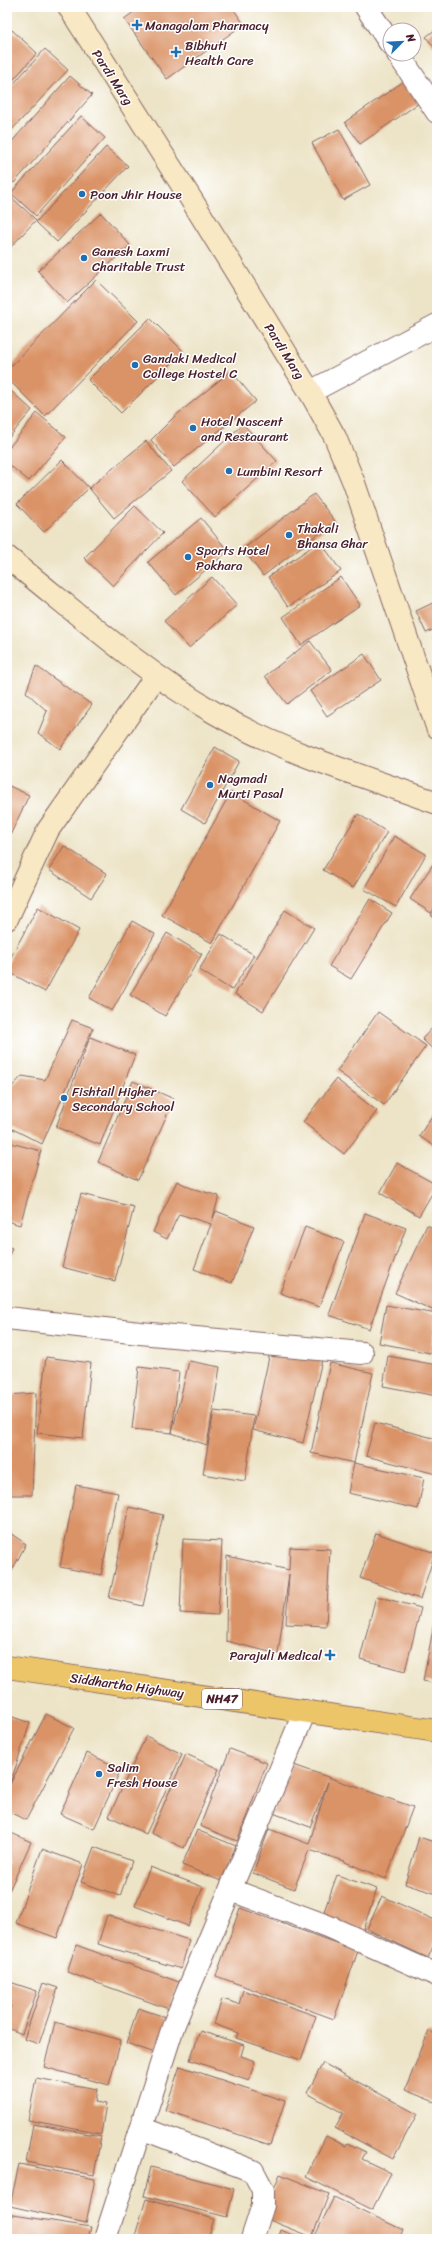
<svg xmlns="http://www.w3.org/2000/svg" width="444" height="2246" font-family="Sriracha,sans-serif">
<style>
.building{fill:#da9366}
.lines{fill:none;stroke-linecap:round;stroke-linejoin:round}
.minor-casing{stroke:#836462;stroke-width:24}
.secondary-casing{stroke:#836462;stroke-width:24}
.trunk-casing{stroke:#836462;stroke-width:24}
.minor{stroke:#fff;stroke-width:22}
.secondary{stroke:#f8e8c3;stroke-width:22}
.trunk{stroke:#edc569;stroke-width:22}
.poi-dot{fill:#1f6fb2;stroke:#fff;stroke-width:1.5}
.labels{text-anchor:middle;stroke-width:3;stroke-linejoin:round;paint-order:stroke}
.shield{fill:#fff;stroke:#80626b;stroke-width:1}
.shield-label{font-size:12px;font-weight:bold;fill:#4a1f2b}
.poi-label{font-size:13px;fill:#4a1f2b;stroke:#fff;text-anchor:start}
.street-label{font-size:13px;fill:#4a1f2b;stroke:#fff}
</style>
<rect width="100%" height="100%" fill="#fff"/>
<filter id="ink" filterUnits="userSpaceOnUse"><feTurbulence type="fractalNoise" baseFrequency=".025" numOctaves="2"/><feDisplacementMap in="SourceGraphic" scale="8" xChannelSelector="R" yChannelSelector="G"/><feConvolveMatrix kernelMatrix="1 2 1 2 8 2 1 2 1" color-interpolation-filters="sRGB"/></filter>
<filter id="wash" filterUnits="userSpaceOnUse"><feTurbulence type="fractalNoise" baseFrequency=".012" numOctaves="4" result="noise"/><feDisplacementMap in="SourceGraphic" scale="16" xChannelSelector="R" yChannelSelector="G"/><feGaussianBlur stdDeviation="0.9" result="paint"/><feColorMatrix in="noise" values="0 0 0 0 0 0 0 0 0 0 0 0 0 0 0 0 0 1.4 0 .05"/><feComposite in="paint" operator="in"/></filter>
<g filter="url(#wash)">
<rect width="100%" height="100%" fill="#ede4c7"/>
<g id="blocks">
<path class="building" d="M141,7H232L244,24L167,79L124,19Z
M437,28V51L426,37Z
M12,30L37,53L7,87V36Z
M45,49L68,70L7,135V91Z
M70,76L92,95L14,183L7,177V147Z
M404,81L419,103L360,144L345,122Z
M81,116L105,138L36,216L11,193Z
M339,129L370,185L343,200L312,143Z
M106,147L128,166L57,242L36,222Z
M7,193L36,220L7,251Z
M101,213L130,245L67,303L38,271Z
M96,280L138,321L45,416L7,378V370Z
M150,318L183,351L121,413L88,380Z
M231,371L256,401L174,467L151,440L175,416Z
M9,389L32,410L7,440V391Z
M37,413L66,437L29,481L7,463V450Z
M243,424L277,461L215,517L182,481Z
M146,441L171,471L114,518L89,488Z
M62,460L89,488L44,532L17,504Z
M314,494L335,521L263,576L243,549Z
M135,506L163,533L113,586L84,558Z
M201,518L228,551L176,595L148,562Z
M320,541L341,571L288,607L268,577Z
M212,577L237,605L189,648L164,621Z
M341,577L360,605L301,645L283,617Z
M437,601V628L426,633L416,611Z
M437,635V646L433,637Z
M310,641L332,670L287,704L265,676Z
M364,654L381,680L327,716L310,691Z
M36,666L92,705L60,749L38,733L47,711L26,692Z
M437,670V701L427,675Z
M215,747L239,761L205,823L181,809Z
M7,785L29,795L7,842Z
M231,792L280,821L212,943L162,915Z
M358,814L387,832L353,888L323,870Z
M394,836L426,854L396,907L364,889Z
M64,846L107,874L91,898L49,870Z
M437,858V904L431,913L410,899Z
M370,899L392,913L351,979L329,966Z
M38,907L79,930L45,992L7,971V964Z
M437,908V920L431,915Z
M285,910L314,928L263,1011L235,994Z
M132,921L155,934L112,1011L89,998Z
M167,933L202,954L165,1016L130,995Z
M221,934L254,955L232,990L199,970Z
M378,1012L426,1046L384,1105L337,1071Z
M72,1020L93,1028L42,1144L7,1126V1092L22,1076L45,1080Z
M437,1023V1053L422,1039Z
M90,1037L135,1055L100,1145L56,1127Z
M336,1079L377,1111L344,1154L303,1122Z
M133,1081L174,1099L138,1180L98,1162Z
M437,1108V1148L419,1136Z
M7,1142L41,1151L20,1225L7,1221Z
M397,1163L437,1185L419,1216L380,1193Z
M177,1181L191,1188L219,1196L212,1221L216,1211L254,1226L232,1283L194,1269L211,1224L179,1214L167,1239L153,1232Z
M81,1194L134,1207L115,1281L62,1267Z
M365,1213L406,1228L369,1329L329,1315Z
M427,1225L437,1230V1312L395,1293Z
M305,1227L344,1242L319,1307L280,1293Z
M7,1246L12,1248L7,1261Z
M386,1305L437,1314L430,1353L379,1343Z
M271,1348L322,1360L303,1443L253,1430Z
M388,1356L437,1365V1396L383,1386Z
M46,1357L91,1363L83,1438L37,1433Z
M189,1361L220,1367L207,1445L172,1433Z
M330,1363L373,1373L354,1463L311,1453Z
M139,1367L179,1372L172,1433L132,1429Z
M36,1393L32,1495H7V1395Z
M214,1411L254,1416L245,1481L203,1474Z
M375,1423L437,1439L436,1474L366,1456Z
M354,1463L424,1478L418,1509L348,1493Z
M76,1485L118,1493L101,1575L60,1567Z
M129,1507L163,1515L143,1606L109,1598Z
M7,1531L26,1544L7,1580Z
M376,1533L435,1553L420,1599L360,1578Z
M183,1539L222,1541L218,1615L180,1613Z
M290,1547L330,1549L326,1626L286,1624L289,1574L278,1654L226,1641L227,1556L289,1570Z
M376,1596L421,1608L405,1671L360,1659Z
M434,1624L437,1625V1684L423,1681Z
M46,1714L74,1728L26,1820L7,1811V1790Z
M7,1715L30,1723L10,1784L7,1783Z
M146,1736L182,1754L146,1834L109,1816Z
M230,1749L267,1763L237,1841L200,1826Z
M87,1753L121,1769L94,1829L60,1814Z
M186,1754L219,1769L184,1848L151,1833Z
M291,1764L413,1807L386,1879L345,1862V1861L309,1850L294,1889L253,1873L269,1829L309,1844L328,1782L310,1827L273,1813Z
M197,1830L236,1846L221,1881L182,1865Z
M7,1831L31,1842L9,1891L7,1890Z
M419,1837L437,1843V1894L405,1884Z
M94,1847L132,1861L120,1896L81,1882Z
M42,1849L83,1864L57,1938L16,1923Z
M150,1867L203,1887L188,1926L135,1906Z
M337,1875L377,1889L362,1932L322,1917Z
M382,1896L437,1921V1938L428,1958L367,1929Z
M240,1908L358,1951L334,2019L216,1976Z
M107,1915L189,1940L181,1969L98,1944Z
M76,1945L179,1982L169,2009L67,1972Z
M437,1952V1970L431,1967Z
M7,1981L37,1991L22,2034L7,2028V2016L11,2006L7,2005Z
M43,1983L58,1988L39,2044L24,2039Z
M243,1990L316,2016L301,2060L236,2038L238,2033L214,2024L222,1999L239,2004Z
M138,2008L168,2018L155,2053L126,2043Z
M55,2022L121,2040L109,2085L44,2067Z
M200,2031L244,2045L241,2056L255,2061L249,2080L190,2060Z
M429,2031L437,2035V2103L405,2090Z
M323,2063L417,2114L393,2159L335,2128L343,2113L307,2093Z
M180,2066L285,2101L270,2145L165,2110Z
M36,2078L97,2089L95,2102L106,2104L101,2134L28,2120Z
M33,2124L101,2136L94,2175L26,2162Z
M326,2136L346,2146L347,2143L366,2152L362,2159L391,2173L372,2210L306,2177Z
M19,2164L95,2179L86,2223L10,2206Z
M151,2167L234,2189L227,2217L144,2196Z
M280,2174L329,2194L312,2237L262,2217Z
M334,2197L403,2230L399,2239L314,2238Z
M146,2199L214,2219L208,2239H134Z
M7,2214L91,2227L88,2239H7Z
M281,2230L302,2239H278Z"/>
</g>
</g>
<g filter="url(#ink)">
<use href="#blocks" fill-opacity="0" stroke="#836462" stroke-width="1"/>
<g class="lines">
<defs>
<path id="minor" d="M366,7L390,43
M398,54L437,112
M310,392L437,325
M7,1318L140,1333L362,1353
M231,1890L327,1926L437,1975
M141,2128L253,2171L263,2190V2205L252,2239
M105,2239L174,2024L305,1711"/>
<path id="secondary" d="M69,7L191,199L310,392L335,437L354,483L437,727
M7,557C75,611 140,670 215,713C284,753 363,776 437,803
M7,919L48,830L156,676"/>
<path id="trunk" d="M7,1667L437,1731"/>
</defs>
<use href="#minor" class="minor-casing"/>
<use href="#secondary" class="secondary-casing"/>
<use href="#trunk" class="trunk-casing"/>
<use href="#minor" class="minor"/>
<use href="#secondary" class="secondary"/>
<use href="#trunk" class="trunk"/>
</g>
</g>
<g class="poi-dot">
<path d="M135 19h4v4h4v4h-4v4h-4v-4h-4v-4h4z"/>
<path d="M174 46h4v4h4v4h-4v4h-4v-4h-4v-4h4z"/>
<circle cx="82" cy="194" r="4"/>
<circle cx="84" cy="258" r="4"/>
<circle cx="135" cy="365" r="4"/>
<circle cx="193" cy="428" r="4"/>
<circle cx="229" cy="471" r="4"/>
<circle cx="289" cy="535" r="4"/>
<circle cx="188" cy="557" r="4"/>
<circle cx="210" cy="785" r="4"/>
<circle cx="64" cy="1098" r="4"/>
<path d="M328 1649h4v4h4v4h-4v4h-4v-4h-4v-4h4z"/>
<circle cx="99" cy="1774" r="4"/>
</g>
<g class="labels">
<rect class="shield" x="202" y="1689" width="40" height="20" rx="3"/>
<g class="shield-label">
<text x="222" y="1703">NH47</text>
</g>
<g class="poi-label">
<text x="145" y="30">Managalam Pharmacy</text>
<text x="185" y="50">Bibhuti<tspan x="185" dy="15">Health Care</tspan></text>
<text x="90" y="199">Poon Jhir House</text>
<text x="92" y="256">Ganesh Laxmi<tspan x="92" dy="15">Charitable Trust</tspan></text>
<text x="143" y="363">Gandaki Medical<tspan x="143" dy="15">College Hostel C</tspan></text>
<text x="201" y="426">Hotel Nascent<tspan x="201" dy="15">and Restaurant</tspan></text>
<text x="237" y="476">Lumbini Resort</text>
<text x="297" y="533">Thakali<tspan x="297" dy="15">Bhansa Ghar</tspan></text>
<text x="196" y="555">Sports Hotel<tspan x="196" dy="15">Pokhara</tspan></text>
<text x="218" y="783">Nagmadi<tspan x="218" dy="15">Murti Pasal</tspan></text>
<text x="72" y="1096">Fishtail Higher<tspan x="72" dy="15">Secondary School</tspan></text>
<text x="322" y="1660" text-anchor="end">Parajuli Medical</text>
<text x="107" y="1772">Salim<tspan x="107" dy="15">Fresh House</tspan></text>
</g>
<g class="street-label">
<text transform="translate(113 77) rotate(57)" y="5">Pardi Marg</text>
<text transform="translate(285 351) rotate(58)" y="5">Pardi Marg</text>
<text transform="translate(127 1685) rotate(8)" y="5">Siddhartha Highway</text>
</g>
</g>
<rect width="444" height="2246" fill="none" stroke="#fff" stroke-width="24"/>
<g transform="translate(402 42) rotate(66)"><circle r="19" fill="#ffffff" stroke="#b7a5aa"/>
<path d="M0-3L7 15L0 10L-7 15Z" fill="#1f6fb2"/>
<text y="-6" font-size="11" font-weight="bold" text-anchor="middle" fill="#4a1f2b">N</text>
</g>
</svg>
